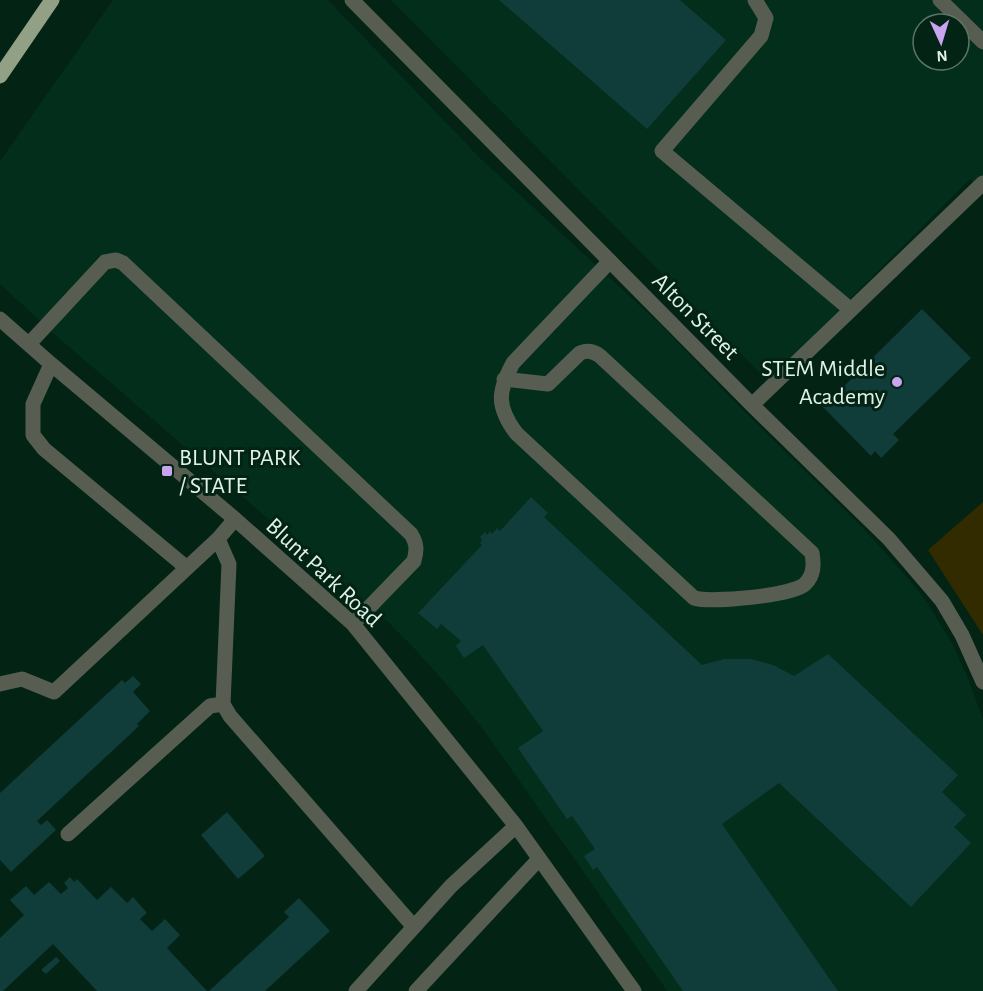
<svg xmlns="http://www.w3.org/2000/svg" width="983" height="991" font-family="'Alegreya Sans',sans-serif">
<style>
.built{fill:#022e1b;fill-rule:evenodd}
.green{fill:#322b00}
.building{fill:#103d3a}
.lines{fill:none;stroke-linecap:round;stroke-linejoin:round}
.minor{stroke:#575e51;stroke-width:15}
.major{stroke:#92a085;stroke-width:15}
.poi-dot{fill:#c8a5ee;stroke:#032314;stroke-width:2}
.labels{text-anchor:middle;stroke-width:6;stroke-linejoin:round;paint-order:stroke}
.street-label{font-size:24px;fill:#e0f2e7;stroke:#032314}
.poi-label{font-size:24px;fill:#e0f2e7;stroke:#032314;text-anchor:end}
</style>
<rect width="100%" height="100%" fill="#032314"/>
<path class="built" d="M113,0H328L482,160L661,325L734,401L863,528L909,579L928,604L953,645L967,676L983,719V991H667L485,732L456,695L412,646L390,624L54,334L0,284V161Z
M391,0H983V192L970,179L768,381ZM923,24H959V60H923Z"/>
<path class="green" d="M983,502V635L928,550Z"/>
<path class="building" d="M499,0H680L726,40L647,129Z
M922,309L971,358L893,434L899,440L881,458L875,451L871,456L823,407Z
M531,497L548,513L544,517L702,665L724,659H751L773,665L794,676L828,654L958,775L942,792L966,815L954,827L971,843L911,907L779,783L722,824L838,991H683L597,867L593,870L584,856L595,849L572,816L567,819L518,748L543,731L483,645L464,658L456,646L461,641L441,624L437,629L418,613L482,545L480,543L482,540L480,537L485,532L487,535L490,531L492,534L497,528L500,531Z
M133,676L141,684L133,692L150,711L137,724L139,726L37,821L41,825L47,820L56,830L11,872L0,860V793L122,680L125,683Z
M227,812L265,856L238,879L201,835Z
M70,877L74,882L77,879L97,900L111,887L127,903L133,897L147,913L140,919L152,931L165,919L180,935L167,948L207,991H97L53,944L3,991H0V938L24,915L10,900L26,886L34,895L49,882L61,894L68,888L64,883Z
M299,898L330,931L265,991H209L289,917L284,912Z
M56,957L60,961L46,974L41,970Z"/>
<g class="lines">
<path class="minor" d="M352,0L752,405L889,539L942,601L962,635L983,682
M755,0L766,18L761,36L662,151L851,310
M940,0L983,42
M0,319L51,364L235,519L353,624L516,826L634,991
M29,344L105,262L116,260L123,263L411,534C417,544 417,550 414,561L353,624
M51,364L33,404V435L44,449L187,568
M504,379L548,384L580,353C588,350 593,351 600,356L812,553C814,565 814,575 805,584C792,596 711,603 694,598L516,433C496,406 498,391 513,363L610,261
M752,405L983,183
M218,539L229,564L223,704L230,716L414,927
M0,684L22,679L54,692L218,539L235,519
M68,834L210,706L223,704
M356,991L451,886L516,826
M416,991L539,859"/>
<path class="major" d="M0,76L52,0"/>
</g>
<g class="poi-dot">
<circle cx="897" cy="382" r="6"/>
<rect x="161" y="465" width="12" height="12" rx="3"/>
</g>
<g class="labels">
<g class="street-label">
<text transform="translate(696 316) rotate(45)" y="8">Alton Street</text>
<text transform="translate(324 572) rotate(43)" y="8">Blunt Park Road</text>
</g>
<g class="poi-label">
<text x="885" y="376">STEM Middle<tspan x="885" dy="28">Academy</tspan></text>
<text x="179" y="465" text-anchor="start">BLUNT PARK<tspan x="179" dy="28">/ STATE</tspan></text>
</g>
</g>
<g transform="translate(941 42) rotate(176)"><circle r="28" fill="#032314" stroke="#5b7668" stroke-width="1.5"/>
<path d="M0-4.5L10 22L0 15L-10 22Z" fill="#c8a5ee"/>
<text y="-9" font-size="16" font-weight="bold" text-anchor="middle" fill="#e0f2e7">N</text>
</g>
</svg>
